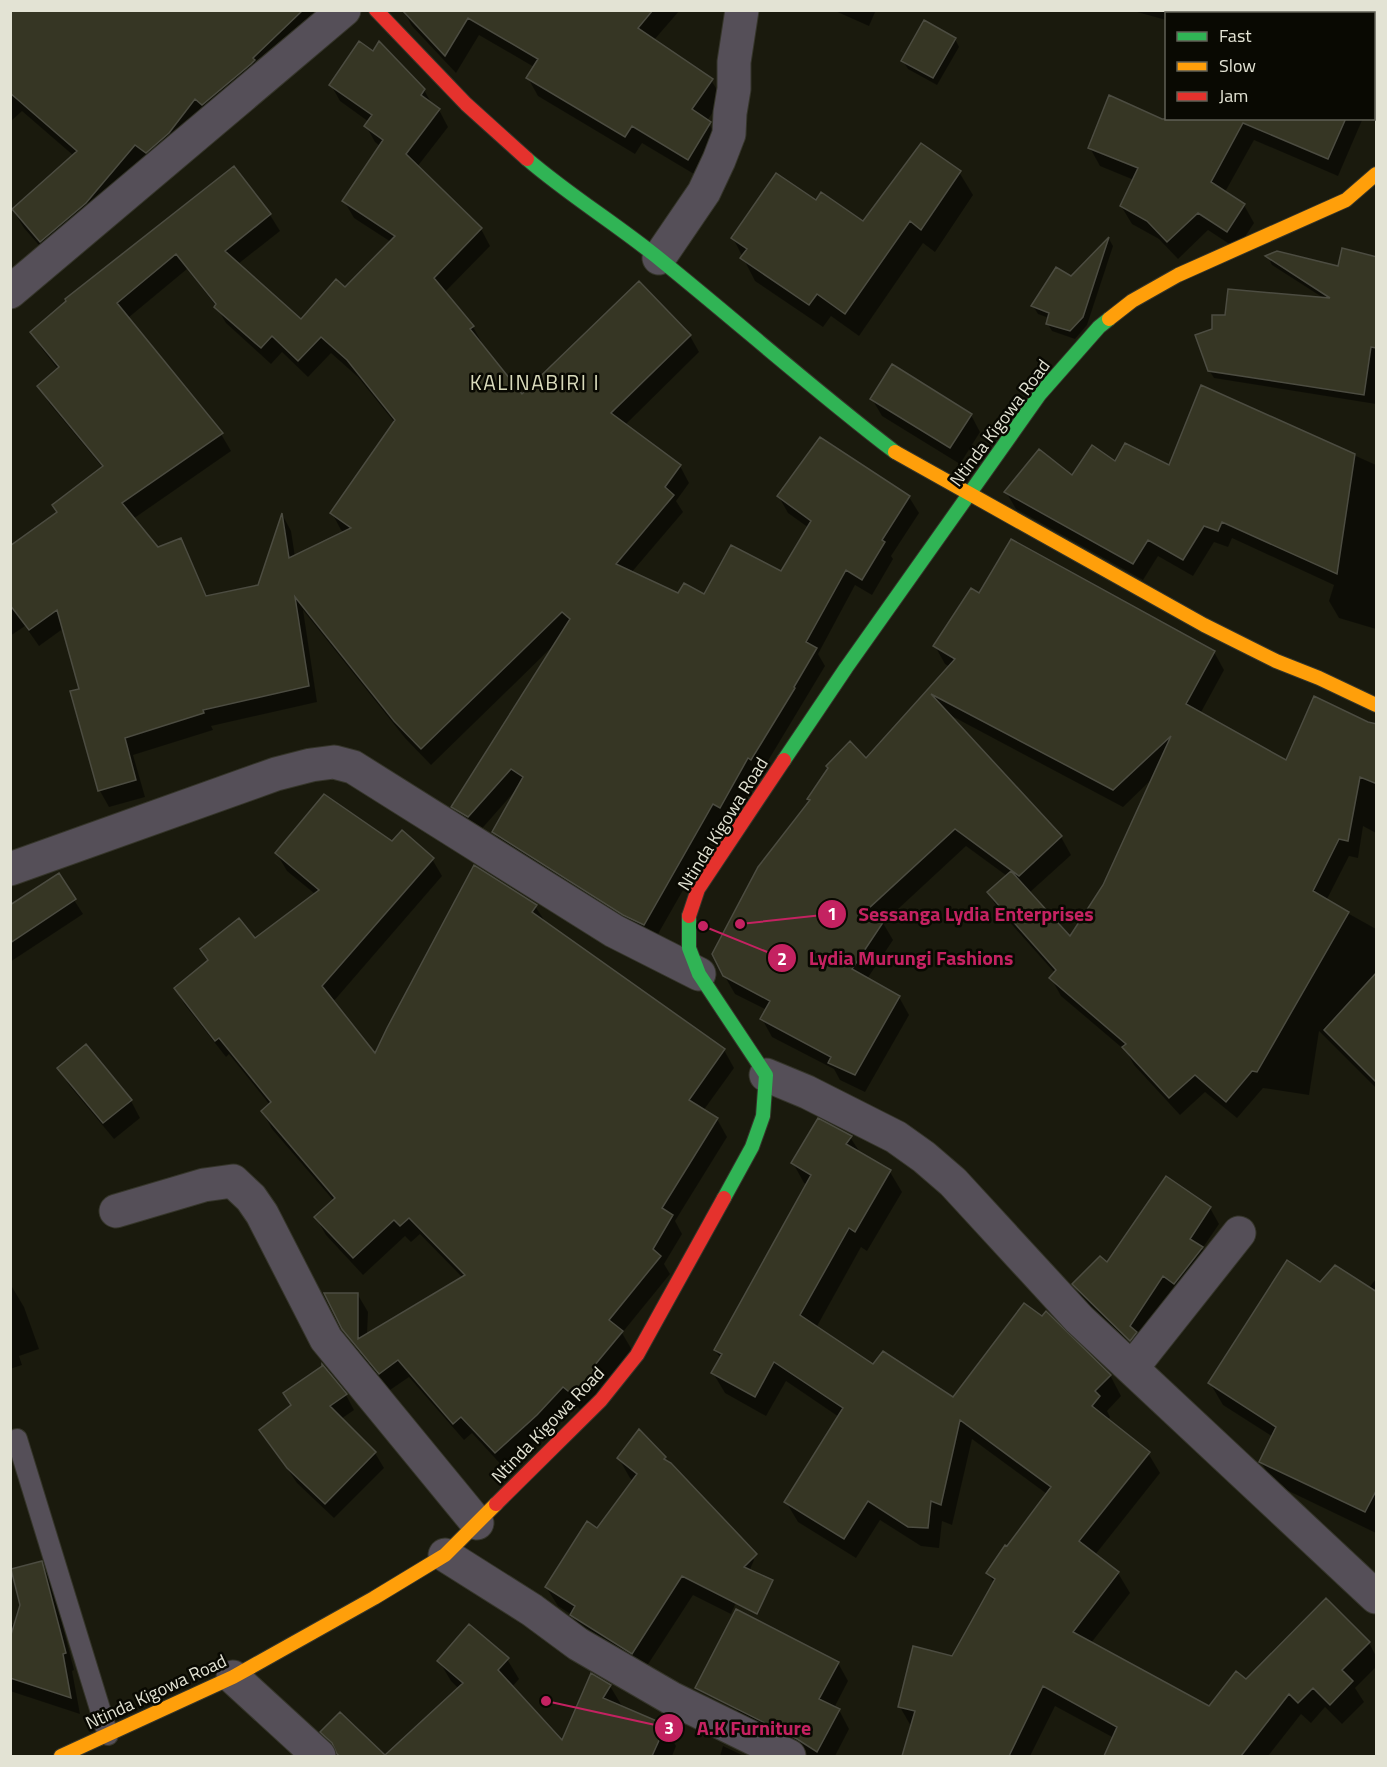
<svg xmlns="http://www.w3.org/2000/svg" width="1387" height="1767" font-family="'Titillium Web',sans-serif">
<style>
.shadow{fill:#0007;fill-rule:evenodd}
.building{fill:#363624;stroke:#4c4c41;stroke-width:1.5;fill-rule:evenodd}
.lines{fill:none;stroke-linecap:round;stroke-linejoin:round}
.lane-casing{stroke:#35352a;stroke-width:22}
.street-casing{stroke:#35352a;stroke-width:35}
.fast-casing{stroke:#35352a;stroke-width:16}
.slow-casing{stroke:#35352a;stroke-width:16}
.jam-casing{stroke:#35352a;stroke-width:16}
.lane{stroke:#554f58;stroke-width:20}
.street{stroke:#554f58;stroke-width:33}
.fast{stroke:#30b455;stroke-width:14}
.slow{stroke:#ff9f0a;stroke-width:14}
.jam{stroke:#e5322d;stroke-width:14}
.labels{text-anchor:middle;stroke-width:5;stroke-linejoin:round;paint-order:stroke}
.street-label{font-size:18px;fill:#e3e3d4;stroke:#090902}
.quarter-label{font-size:21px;letter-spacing:1.5px;fill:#d9dabb;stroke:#090902}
.leader{fill:none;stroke:#c42261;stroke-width:2}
.callout-dot{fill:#c42261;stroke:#090902;stroke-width:2}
.mark-label{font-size:18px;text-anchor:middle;font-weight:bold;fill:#fff}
.callout-label{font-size:20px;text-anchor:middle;font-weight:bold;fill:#c42261;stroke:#090902;stroke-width:5;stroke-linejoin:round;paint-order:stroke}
</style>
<rect width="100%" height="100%" fill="#1a1a0d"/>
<path class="shadow" d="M320,10L52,260L24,228L13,210L74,156L22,111L10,122V11Z
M403,10H680L654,40L711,80L722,98L707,121L720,141L699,177L642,143L635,154L538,96L528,78L534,67L479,35L456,73L412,26Z
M833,10H876L869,26Z
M1130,10H1185L1184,14H1166V20Z
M1203,10H1376V89L1374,96V14H1218Z
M955,39L959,47L937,85L908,69L903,61Z
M331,85L424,90L433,106L439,110L448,127L417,167L481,229L490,246L444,293L473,327L482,343L480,345L522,396L690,336L699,352L625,425L680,466L689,483L676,501L683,512L631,573L679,595L705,596L781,573L809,528L788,513L779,497H909L919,513L891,556L893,559L872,595L855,585L818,654L825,666L730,824L723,820L654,941L504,849L494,832L515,791L478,833L463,823L453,807L553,646L431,765L405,738L303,610L317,702L211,726L213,730L133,755L145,797L109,807L100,791L72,692L81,690L64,628L39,646L25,626L10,636V548L58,513L103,468L49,403L39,386L58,369L42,349L32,332L68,301L67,299L270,215L280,231L238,264L301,321L345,289L391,242L354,218L344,201L380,146L375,142L366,126L369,122L340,101ZM187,269L216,306L226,323L271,364L282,352L308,377L331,353L358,377L395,423L332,513L341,530L345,533L295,557L291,531L283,516L260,587L207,598L189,556L180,539L157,549L133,519L231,451L221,434L128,318Z
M1166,115V118H1363L1338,176L1254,140L1225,192L1244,205L1254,223L1237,249L1208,230L1178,259L1159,239L1132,224L1121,206L1134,180L1100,166L1090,148L1163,121Z
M959,172L973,195L935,252L923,243L859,336L831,316L823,327L755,281L733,238L864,223Z
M1109,239L1113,246L1087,325L1075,339L1052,331L1047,323L1049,318L1038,314L1033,306L1071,278Z
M1268,257L1339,267L1376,258V404L1214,378L1209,370L1214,330L1227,316L1325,299L1272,265Z
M1202,387L1376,465V629L1339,618L1329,601L1334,585L1232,538L1228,547L1214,542L1193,576L1158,556L1143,580L1016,509L1006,492L1072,477L1116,463L1170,467Z
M872,399L971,415L980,432L960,464L882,416Z
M979,595L1214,652L1224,670L1200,714L1287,762L1368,723L1376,724V833L1363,826L1358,858L1349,856L1326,901L1376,929V1088L1319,1031L1309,1095L1263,1088L1237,1118L1205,1092L1180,1115L1134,1065L1127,1052L1061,996L1051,978L1055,973L999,910L988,893L1007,876L966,846L883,923L893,940L867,979L899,997L909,1015L865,1092L840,1080L834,1069L772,1037L762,1019L767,1010L735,994L724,975L810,802L809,799L866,760L950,667L945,664L935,646ZM948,714L1123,807L1152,779L1104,885L1070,938L1029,893L1071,855L1061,837Z
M392,843L432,859L442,876L333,1002L376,1056L535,906L546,923L724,1050L734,1068L703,1111L717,1119L727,1137L675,1221L682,1234L664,1264L670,1274L622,1333L632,1350L583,1412L574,1403L547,1432L506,1470L472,1433L464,1440L409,1377L390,1390L354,1346L343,1328L358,1295L368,1312L367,1335L463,1278L420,1234L411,1242L405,1236L363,1275L326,1235L316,1218L334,1201L272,1129L262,1111L270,1105L229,1054L226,1057L185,1005L175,988L209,962L202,949L255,940L315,894L287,871L277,854Z
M58,875L83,914L10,962V907Z
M59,1068L131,1101L140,1118L114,1139L69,1085Z
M850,1137L861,1154L890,1172L902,1192L867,1251L861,1247L816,1328L874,1366L953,1399L1110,1375L1121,1396L1107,1411L1110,1417L1108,1420L1148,1453L1160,1473L1095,1555L1118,1573L1130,1593L1091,1643L1209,1708L1246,1681L1369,1643L1376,1656V1667L1355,1688L1364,1702L1342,1724L1325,1707L1311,1723L1301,1714L1268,1756H1106L1114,1738L1055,1706L1030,1756H903L912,1728L900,1707L953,1657L994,1583L988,1573L1047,1494L972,1439L952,1525L942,1521L939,1548L921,1546L880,1520L856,1558L798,1522L786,1502L839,1417L786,1381L766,1416L725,1393L713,1373L721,1359L715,1350L807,1185L804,1183L793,1163Z
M1166,1178L1210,1208L1219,1224L1202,1249L1211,1264L1139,1355L1083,1300L1074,1284L1108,1264Z
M1376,1279V1533L1274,1484L1261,1462L1273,1437L1223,1405L1210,1383L1320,1284L1368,1289Z
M10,1287H12L24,1307L39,1349L19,1356L22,1365L10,1369Z
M323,1368L346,1395L354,1410L341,1419L375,1453L384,1468L334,1518L297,1483L261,1430L292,1406Z
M664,1458L743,1541L754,1560L731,1614L693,1595L643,1672L583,1634L572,1615L558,1606L546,1587L598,1530L633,1481L630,1478L619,1459Z
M41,1563L51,1580L74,1670L72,1671L80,1714L10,1691V1624L26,1627Z
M507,1659L519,1679L512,1687L562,1743L591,1675L610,1686L622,1706L665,1726L676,1746L672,1756H385L459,1689L451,1681L439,1661Z
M838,1663L848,1681L834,1708L839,1710L849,1729L835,1756H807L746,1726L736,1708Z
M340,1714L384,1756H339L334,1752L322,1732Z
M723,1746L744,1756H720Z"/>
<path class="building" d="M10,10H303L253,58L255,60L251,64L202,105L195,99L169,133L146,153L135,145L86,203L40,242L12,209L77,151L10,93Z
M402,10H653L638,28L713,79L692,109L711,122L688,160L632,126L625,137L526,78L538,59L468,18L445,56Z
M924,20L956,38L933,78L901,61Z
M359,41L373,51L379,41L425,89L421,95L440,109L406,154L482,228L434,278L474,326L470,329L522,394L639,281L691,335L611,413L681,465L665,487L674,495L616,564L678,593L684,583L704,594L731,545L781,571L811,521L777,496L820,437L910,496L882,540L885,542L862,580L846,570L806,642L817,648L794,687L795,688L751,760L748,758L720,808L713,804L644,925L623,915L492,832L523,777L511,769L468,817L451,807L570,619L562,612L421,749L394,721L295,597L309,686L203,710L204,713L125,738L136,780L98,791L70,691L79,689L57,610L29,630L10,605V546L57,512L52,505L103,466L37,386L59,367L30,332L66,301L65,299L234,166L271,214L225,251L301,319L336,279L345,287L395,236L342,201L383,140L364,126L372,115L329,85ZM176,254L216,304L214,307L261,348L272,336L298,361L321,337L347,360L395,420L330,513L351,528L289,558L282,513L258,585L206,596L181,538L158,547L122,503L223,433L117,303Z
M1109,95L1162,119L1346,118L1328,159L1243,123L1211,182L1245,204L1227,232L1198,213L1167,242L1147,221L1120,206L1138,168L1088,148Z
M921,143L961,171L921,230L910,221L845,314L817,294L809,305L740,258L747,249L731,238L776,173L816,200L821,192L863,221Z
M1109,237L1083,317L1070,331L1046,324L1049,313L1031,306L1056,267L1071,276Z
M1342,248L1377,257V348L1371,347L1364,395L1208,371L1195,335L1212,329V315H1225L1228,289L1330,298L1265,256L1277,251L1338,266Z
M892,364L972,414L950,448L870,399Z
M1201,385L1355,454L1337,574L1222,522L1218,531L1204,526L1183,560L1148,540L1133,564L1004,492L1039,449L1072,475L1092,445L1115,461L1125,443L1169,465Z
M1011,539L1215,651L1186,704L1286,760L1314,696L1368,722L1377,724V784L1360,777L1348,841L1339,839L1313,891L1349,912L1257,1072L1252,1071L1226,1102L1195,1075L1169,1098L1122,1047L1126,1044L1049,978L1056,970L987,892L1011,871L1070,936L1103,885L1171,736L1113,790L931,694L1062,836L1019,876L955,829L867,910L884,921L852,969L900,996L855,1075L828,1063L831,1057L760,1019L770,1001L723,976L712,954L758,867L810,800L807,799L828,768L826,766L850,741L866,758L955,659L933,646L971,588L979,593Z
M324,794L392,841L402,830L434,858L322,986L375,1053L387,1028L474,865L537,905L532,912L725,1049L689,1100L718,1118L662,1208L673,1215L653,1249L661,1256L609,1320L623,1331L594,1366L597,1370L573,1395L563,1387L537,1415L495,1453L461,1417L453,1424L398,1360L379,1374L342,1329L324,1293H358V1339L465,1275L409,1218L400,1226L394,1220L353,1258L314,1217L335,1198L261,1111L271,1102L219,1038L215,1041L174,988L208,960L200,949L239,918L255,938L319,890L275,853Z
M59,873L76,899L10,943V905Z
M1377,972V1083L1324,1030Z
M86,1044L132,1100L103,1123L57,1068Z
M818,1118L852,1136L846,1144L891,1170L855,1232L849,1228L800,1315L873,1364L883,1351L953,1397L1024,1303L1042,1316L1046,1311L1111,1375L1095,1391L1100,1396L1092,1406L1150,1452L1079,1541L1119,1572L1073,1632L1209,1706L1236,1671L1246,1679L1326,1598L1370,1642L1342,1670L1353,1681L1330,1705L1313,1688L1298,1703L1289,1694L1241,1756H1104L1117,1727L1043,1686L1009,1756H902L915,1711L898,1707L913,1646L952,1656L995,1579L986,1573L1005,1545L1007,1546L1051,1487L960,1420L941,1505L931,1501L928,1528L908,1527L868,1501L844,1539L784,1502L843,1408L774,1362L755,1397L711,1373L722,1354L714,1350L811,1175L791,1163Z
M1166,1176L1211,1207L1190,1239L1203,1247L1174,1284L1163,1276L1130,1326L1137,1332L1130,1341L1072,1284L1100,1256L1107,1262Z
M1287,1260L1320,1282L1335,1265L1377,1292V1489L1365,1512L1259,1462L1276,1427L1208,1383Z
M322,1364L347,1394L330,1406L376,1452L325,1504L287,1468L259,1430L291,1405L283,1393L322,1366Z
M639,1429L666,1457L664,1459L671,1463L757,1554L744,1567L773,1580L757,1614L682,1576L632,1654L570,1615L575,1606L545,1587L587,1521L597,1528L637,1474L617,1458Z
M42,1561L66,1653L63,1654L71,1698L10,1678V1638L20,1605L11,1569Z
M736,1609L839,1662L819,1699L840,1709L817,1752L797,1739L695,1688Z
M469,1624L509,1658L498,1670L562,1740L591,1673L611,1685L603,1698L666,1725L652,1756H340L337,1754L332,1743L320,1732L340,1712L385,1755L463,1683L437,1661Z"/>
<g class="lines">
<defs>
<path id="lane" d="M17,1439L108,1735"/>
<path id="street" d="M659,258L704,192L719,160L729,134L730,113L734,89V62L742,10
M10,292L344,10
M10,869L276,774L311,765L334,762L353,767L614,931L699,974
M766,1075L807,1092L896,1137L924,1157L953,1182L1079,1319L1376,1597
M116,1211L204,1185L233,1181L251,1198L262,1214L326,1339L477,1523
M1132,1368L1239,1233
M445,1555L532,1610L578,1644L671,1698L789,1756
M233,1677L319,1756"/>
<path id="fast" d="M527,159C570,196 618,225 662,261C740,324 815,391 895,452
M784,760L846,668L1040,394L1099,327L1109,319
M689,916V948L699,974L766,1075L763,1116L752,1147L724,1198"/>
<path id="slow" d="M1109,319L1132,301L1178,275L1346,200L1376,174
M895,452L1204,625L1276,661L1319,678L1376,705
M61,1756L233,1677L374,1598L445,1555L496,1504"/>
<path id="jam" d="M376,10L466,104L527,159
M689,916L698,889L784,760
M496,1504L601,1400L637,1355L724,1198"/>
</defs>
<use href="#lane" class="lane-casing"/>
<use href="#street" class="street-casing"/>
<use href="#fast" class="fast-casing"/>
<use href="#slow" class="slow-casing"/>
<use href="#jam" class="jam-casing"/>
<use href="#lane" class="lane"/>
<use href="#street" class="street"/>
<use href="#fast" class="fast"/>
<use href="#slow" class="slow"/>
<use href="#jam" class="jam"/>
</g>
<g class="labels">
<g class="street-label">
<text transform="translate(1000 423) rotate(-53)" y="6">Ntinda Kigowa Road</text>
<text transform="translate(723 824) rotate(-58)" y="6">Ntinda Kigowa Road</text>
<text transform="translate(548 1425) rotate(-46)" y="6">Ntinda Kigowa Road</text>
<text transform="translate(156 1692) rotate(-25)" y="6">Ntinda Kigowa Road</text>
</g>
<g class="quarter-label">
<text x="535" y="390">KALINABIRI I</text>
</g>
</g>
<path class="leader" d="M740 924L832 914M703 926L782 958M546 1701L669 1728"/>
<g class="callout-dot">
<circle cx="740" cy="924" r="6"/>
<circle cx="703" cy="926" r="6"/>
<circle cx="546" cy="1701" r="6"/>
<circle cx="832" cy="914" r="15"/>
<circle cx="782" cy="958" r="15"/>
<circle cx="669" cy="1728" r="15"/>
</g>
<g class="mark-label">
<text x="832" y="920">1</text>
<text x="782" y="965">2</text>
<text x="669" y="1734">3</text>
</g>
<g class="callout-label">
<text x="976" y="921">Sessanga Lydia Enterprises</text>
<text x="911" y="965">Lydia Murungi Fashions</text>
<text x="754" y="1735">A.K Furniture</text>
</g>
<rect width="1387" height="1767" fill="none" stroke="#e3e3d4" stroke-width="24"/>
<rect x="1165" y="12" width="210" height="108" fill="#090902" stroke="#606056" stroke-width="1.5"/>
<rect x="1177" y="32" width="30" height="9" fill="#30b455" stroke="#606056" stroke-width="1.5"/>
<text x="1219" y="42" font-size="18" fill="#e3e3d4">Fast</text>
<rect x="1177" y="62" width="30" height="9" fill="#ff9f0a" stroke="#606056" stroke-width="1.5"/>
<text x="1219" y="72" font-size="18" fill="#e3e3d4">Slow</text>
<rect x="1177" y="92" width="30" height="9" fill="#e5322d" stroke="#606056" stroke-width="1.5"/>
<text x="1219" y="102" font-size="18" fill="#e3e3d4">Jam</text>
</svg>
